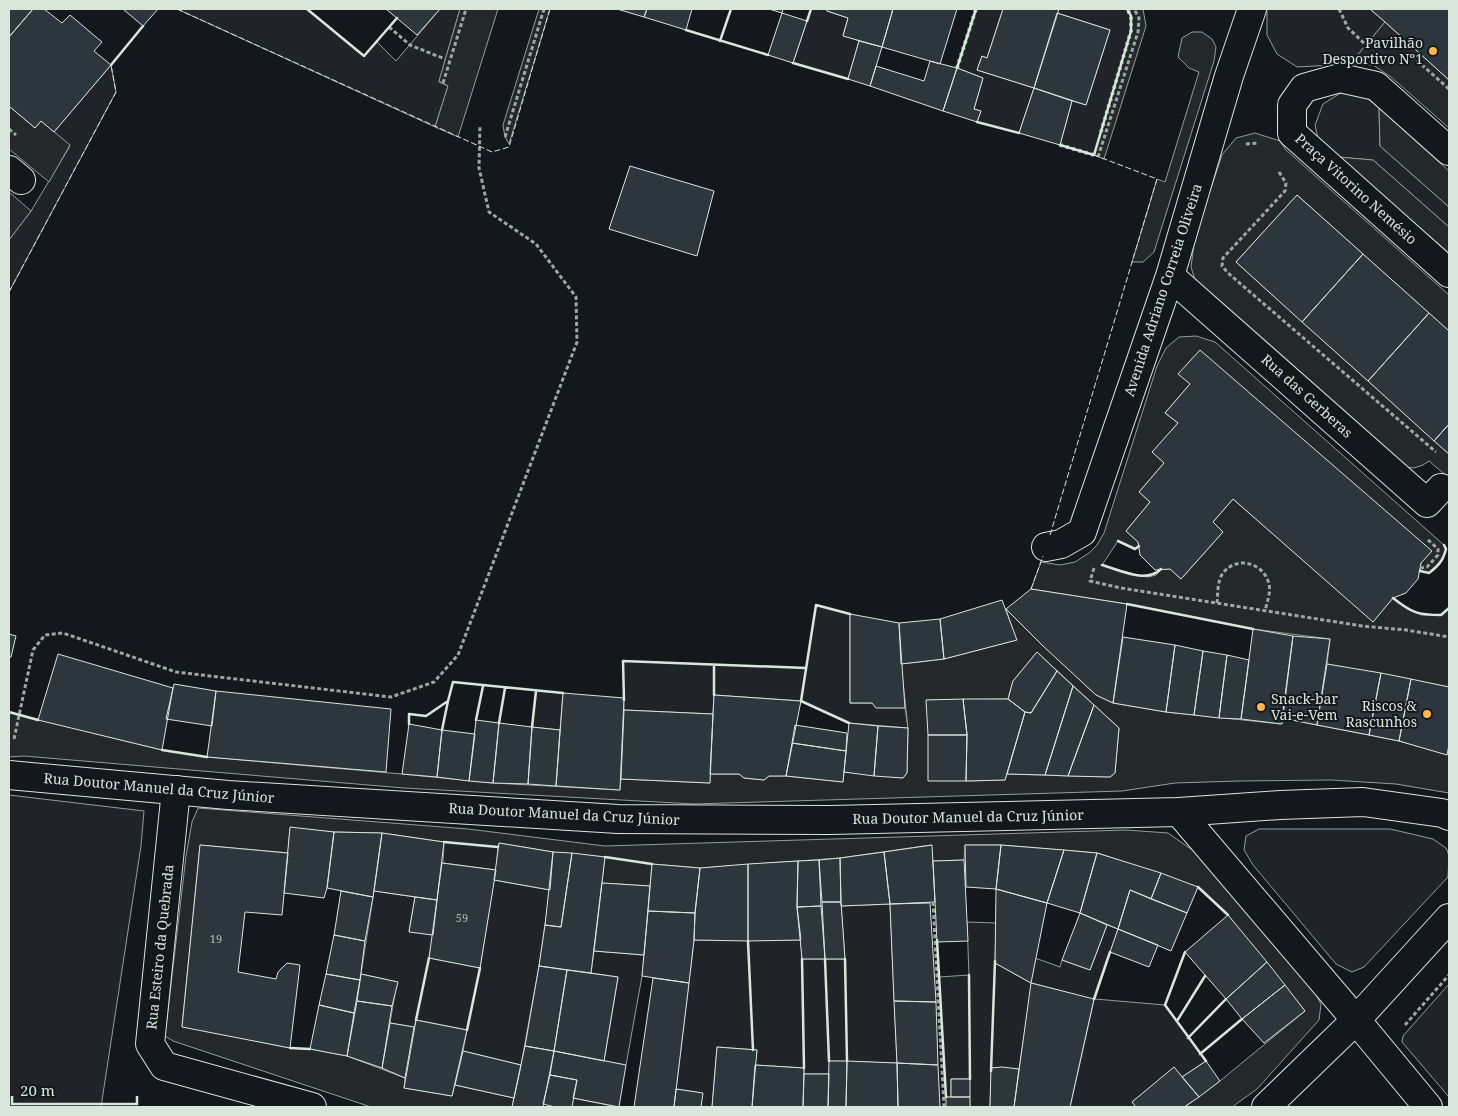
<svg xmlns="http://www.w3.org/2000/svg" width="1458" height="1116" font-family="'Noto Serif',serif">
<style>
.green{fill:#202428;stroke:#939e99}
.parking{fill:#24282b;stroke:#939e99;fill-rule:evenodd}
.building{fill:#2c363c;stroke:#d8e6dc}
.lines{fill:none;stroke-linecap:round;stroke-linejoin:round}
.pedestrian-casing{stroke:#d8e6dc;stroke-width:30}
.minor-casing{stroke:#d8e6dc;stroke-width:30}
.secondary-casing{stroke:#d8e6dc;stroke-width:30}
.path{stroke:#9da8a2;stroke-width:3;stroke-dasharray:4 2.5;stroke-linecap:butt}
.pedestrian{stroke:#14181c;stroke-width:28}
.minor{stroke:#14181c;stroke-width:28}
.secondary{stroke:#14181c;stroke-width:28}
.hedge{stroke:#8ac095;stroke-width:4;stroke-dasharray:2.5 4;stroke-linecap:butt}
.fence{stroke:#d8e6dc;stroke-width:1;stroke-dasharray:6 2.5;stroke-linecap:butt}
.wall{stroke:#d8e6dc;stroke-width:2.5}
.poi-dot{fill:#ffb74d;stroke:#14181c;stroke-width:2}
.labels{text-anchor:middle;stroke-width:4;stroke-linejoin:round;paint-order:stroke}
.number-label{font-size:11px;fill:#adbab4}
.poi-label{font-size:14px;fill:#d8e6dc;stroke:#14181c;text-anchor:end}
.street-label{font-size:14px;fill:#d8e6dc;stroke:#14181c}
</style>
<rect width="100%" height="100%" fill="#14181c"/>
<path class="green" d="M177,9H307L364,56L377,42L396,61L440,9H460L439,82L448,86L435,127Z
M811,9H827V11L848,18L843,35L859,41L848,79L793,63Z
M976,9H1003L987,58L982,56L977,70L1034,88L1019,133L977,122L981,111L974,109L983,78L957,68Z
M1059,9H1127L1131,16V31L1094,155L1060,145L1072,101L1086,105L1110,30L1057,13Z
M1267,9H1370L1385,22L1350,64L1297,67L1277,54L1267,35Z
M111,65L116,92L9,292V240L31,211L70,146L54,132Z
M1342,92L1362,94L1379,108L1380,146L1449,207V227L1373,160L1338,157L1318,139L1315,125L1323,104Z
M816,605L850,614V703H872L905,708L908,728L849,723L801,701L714,695L713,714L624,710L623,661L806,668Z
M536,691L563,693L560,730L532,727Z
M9,795L144,811L141,846L101,1107H9Z
M1259,829H1390L1433,839L1446,848L1449,855L1448,877L1364,967L1352,972L1336,964L1253,865L1244,850L1246,836Z
M444,842L498,847L496,870L443,863Z
M494,880L550,890L539,966L521,1065L463,1051L467,1030L416,1020L414,1027L390,1023L397,982L361,974L374,891L415,897L409,931L433,935L429,958L480,968Z
M890,904L897,1063L830,1061L829,1074H804V1068L755,1065L757,1050L717,1047L712,1107H701L702,1093L676,1089L694,940H801L802,959H845L841,906Z
M967,922L996,923L995,963L1031,983L1035,958L1060,967L1062,960L1090,970L1107,925L1118,929L1095,999L1165,1005L1206,1061L1182,1077L1174,1068L1132,1102L1136,1107H1070L1094,1000L1032,983L1019,1069L991,1068L990,1107H970L969,1079H951V1097H946L939,977L969,975Z
M594,951L644,955L642,976L626,1065L604,1061L618,977L591,973Z
M1449,984V1097L1402,1042L1403,1036Z"/>
<path class="parking" d="M460,9H498L458,137L435,127L448,86L439,81Z
M539,9H550L509,144L505,137L503,125Z
M1127,9H1143L1146,26L1104,159L1094,155L1131,31V16Z
M1385,22L1449,80V128L1391,77L1373,65L1350,64Z
M1192,32H1202L1212,39L1216,47L1214,61L1154,252L1143,262H1132L1157,179L1165,182L1199,72L1189,68L1178,57L1182,38Z
M9,106L35,128L41,121L70,145L49,182L9,149Z
M1379,108L1449,171V207L1380,146Z
M1255,133L1280,141L1286,150L1449,295V331L1297,195L1236,262L1449,454V478L1429,461L1423,465L1414,468L1405,467L1398,461L1214,296L1196,283L1191,267L1195,236L1222,155L1236,138Z
M1338,157L1373,160L1449,227V253Z
M9,192L31,211L9,240Z
M1196,336L1215,342L1444,545L1446,549L1443,560L1429,573L1420,571L1421,563L1431,551L1190,384L1165,413L1178,423L1153,452L1164,463L1139,492L1150,502L1126,531L1138,542L1139,546L1135,549L1118,541L1102,565L1141,576L1149,577L1156,575L1161,569H1170L1181,579L1223,532L1213,522L1233,499L1373,621L1393,598L1406,608L1421,615H1441L1449,608V687L1327,664L1330,639L1253,629L1127,604L1031,589L1041,562L1060,565L1075,562L1089,553L1097,545L1104,533L1157,366L1166,348L1179,337Z
M1006,609L1096,695L1113,703L1166,712L1281,724L1282,718L1399,741L1449,755V793L1396,784L1331,780L1239,781L1175,783L1122,791L694,804L404,788L24,756L9,757V712L162,750L207,757L402,774L493,783L620,790L621,779L710,783V774H739L744,778L764,780L769,776H786L843,782L844,772L903,778L907,773L908,728L901,664L944,659L1016,640ZM1037,652L1119,728L1115,773L1110,777L1007,774L1005,780L966,781L927,700L1008,699L1013,681Z
M198,808L468,829L605,846L1126,830L1168,833L1198,854L1313,989L1321,1004L1319,1020L1257,1089L1232,1107H1185L1220,1081L1305,1011L1228,915L1198,887L1098,853L1001,845H965L964,860L933,861L931,845L840,858L700,868L652,864L650,886L602,883L605,857L553,852L499,843L498,847L444,842L382,833L334,832L290,828L288,853L200,845L182,1026L290,1048L310,1049L347,1056L405,1078L404,1088L452,1096L455,1085L514,1098L512,1107H371L173,1041L165,1036L186,856L192,822Z
M573,1098L618,1107H572Z"/>
<path class="building" d="M9,9H33L9,37Z
M33,9H44L62,23L70,15L102,42L94,51L111,65L54,132L41,121L35,128L9,106V37Z
M123,9H158L143,26Z
M386,9H440L417,35Z
M617,9H647L644,17Z
M647,9H692L686,30L644,17Z
M769,9H783L782,13Z
M827,9H893L882,47L843,36L848,18L827,11Z
M893,9H957L940,64L882,47Z
M1003,9H1059L1034,88L977,70L982,56L987,58Z
M1370,9H1449V80L1385,22Z
M782,13L807,21L793,63L768,55Z
M1057,13L1110,30L1086,105L1034,88Z
M859,41L882,47L870,86L848,79Z
M930,61L957,68L943,111L870,86L876,66L924,81Z
M957,68L983,78L974,109L981,111L977,122L943,111Z
M1034,88L1072,101L1060,145L1019,133Z
M630,166L714,191L697,256L609,229Z
M1297,195L1363,254L1302,322L1236,262Z
M1363,254L1429,313L1368,381L1302,322Z
M1429,313L1449,331V424L1434,441L1368,381Z
M1200,350L1432,551L1421,563L1418,579L1406,593L1393,598L1373,622L1233,499L1213,522L1223,532L1181,579L1170,569L1155,570L1140,555L1138,542L1126,531L1150,502L1139,492L1164,463L1152,452L1178,423L1165,413L1190,384L1178,374Z
M1449,424V454L1434,441Z
M1031,589L1127,604L1113,703L1096,695L1043,646L1006,609Z
M1002,600L1017,640L944,659L940,619Z
M850,614L899,623L905,708H876L872,703H850Z
M940,619L944,659L901,664L899,623Z
M1253,629L1293,636L1282,724L1241,719Z
M9,634L16,636L11,657H9Z
M1293,636L1330,639L1317,725L1282,718Z
M1123,637L1175,645L1166,712L1113,703Z
M1175,645L1203,651L1194,715L1166,712Z
M1203,651L1227,655L1219,718L1194,715Z
M1037,652L1057,671L1031,713L1025,712L1008,699L1013,681Z
M58,654L173,688L162,750L38,720Z
M1227,655L1249,660L1241,719L1219,718Z
M1327,664L1381,673L1369,735L1317,725Z
M1057,671L1073,686L1045,775L1007,774L1025,712L1031,713Z
M1381,673L1411,679L1399,741L1369,735Z
M1411,679L1449,687V745L1447,755L1399,741Z
M174,684L216,691L212,726L166,719Z
M1073,686L1094,705L1068,776L1045,775Z
M216,691L391,709L386,772L207,757Z
M563,693L624,698L620,790L556,786Z
M714,695L801,701L786,776H769L764,780L744,778L739,774H710Z
M963,699L967,735H928L926,700Z
M963,699H1008L1025,712L1005,780L966,781L967,735Z
M1094,705L1119,728L1115,773L1110,777L1068,776Z
M624,710L713,714L710,783L621,779Z
M476,720L499,723L493,783L469,781Z
M499,723L532,727L528,784L493,783Z
M849,723L878,726L874,776L844,772Z
M409,724L442,730L437,777L402,774Z
M795,725L847,733L846,751L792,743Z
M878,726L908,728L907,773L903,778L874,776Z
M532,727L560,730L556,786L528,784Z
M442,730L475,734L469,781L437,777Z
M928,735H967L966,781H928Z
M792,743L846,751L843,782L786,776Z
M290,827L334,832L327,888L324,898L284,893Z
M334,832L382,833L373,897L327,888Z
M382,833L444,842L437,900L374,891Z
M499,843L553,852L550,890L494,880Z
M200,845L288,853L282,915L245,912L238,972L276,979L278,972L287,963L300,965L290,1048L182,1027Z
M932,845L935,902L890,904L884,852Z
M965,845H1001L996,889L966,887Z
M1001,845L1064,850L1047,903L996,889Z
M1064,850L1097,853L1080,913L1047,903Z
M553,852L572,853L561,927L545,925Z
M884,852L890,904L841,906L840,858Z
M572,853L605,857L591,973L539,966L545,925L561,927Z
M1097,853L1161,873L1151,899L1130,890L1118,929L1080,913Z
M840,858L841,902H822L819,860Z
M819,860L821,906L797,907L798,861Z
M964,860L968,941L937,942L933,861Z
M798,861L797,907L801,940L748,941V864Z
M442,863L496,870L480,968L429,958Z
M652,864L700,868L695,913L648,911Z
M748,864V941L694,940L695,913L700,868Z
M1161,873L1198,887L1187,913L1151,899Z
M602,883L650,886L644,955L594,951Z
M996,889L1047,903L1031,983L995,963Z
M1130,890L1187,913L1171,951L1118,929Z
M341,891L373,897L365,941L334,935Z
M415,897L437,900L433,935L409,932Z
M822,902H841L845,959H825Z
M930,903L936,1002L894,1001L890,904Z
M821,906L825,959H802L797,907Z
M648,911L695,913L694,940L689,983L642,976Z
M1080,913L1107,925L1090,970L1062,960Z
M1228,915L1267,962L1226,999L1185,952Z
M1118,929L1158,945L1149,967L1110,952Z
M334,935L365,941L360,980L326,974Z
M1267,962L1285,985L1242,1019L1226,999Z
M539,966L567,970L554,1051L525,1046Z
M567,970L618,977L604,1061L554,1051Z
M326,974L360,980L354,1013L319,1005Z
M361,974L398,982L392,1006L357,1001Z
M653,978L689,983L674,1107H634Z
M1031,983L1094,999L1070,1107H1014Z
M1285,985L1305,1011L1264,1043L1242,1019Z
M357,1001L392,1006L382,1068L347,1056Z
M894,1001L936,1002L938,1065L897,1063Z
M319,1005L354,1013L347,1056L310,1049Z
M416,1020L467,1030L452,1096L404,1088Z
M390,1023L414,1027L405,1078L382,1068Z
M525,1046L554,1051L543,1107H512Z
M717,1047L757,1050L752,1107H712Z
M463,1051L521,1065L514,1098L455,1085Z
M554,1051L626,1065L619,1107L573,1098L577,1080L550,1075Z
M829,1061H847L846,1107H828Z
M847,1061L897,1063L898,1107H846Z
M1206,1061L1220,1081L1199,1097L1182,1077Z
M897,1063L938,1065L940,1107H898Z
M755,1065L804,1068L803,1107H752Z
M1002,1067L1019,1069L1014,1107H990L991,1068Z
M1174,1067L1199,1097L1184,1107H1136L1132,1102Z
M804,1074H829L828,1107H803Z
M550,1075L577,1080L572,1107H555L543,1104Z
M951,1079H970V1097H951Z
M676,1089L703,1093L701,1107H674Z
M946,1097H970V1107H946Z"/>
<g class="lines">
<defs>
<path id="pedestrian" d="M1356,1020L1428,1107"/>
<path id="minor" d="M1449,151L1376,86L1340,78L1304,88L1292,105V133L1449,273
M9,170L21,180
M1170,276L1427,503L1441,488
M1046,547L1061,544L1082,532L1170,276L1229,76L1252,9
M176,790L150,1044L164,1066L312,1107
M1179,812L1356,1020
M1266,1107L1356,1020L1449,918"/>
<path id="secondary" d="M9,775L228,795L618,819L830,820L1179,812L1280,805L1363,802L1442,813L1449,816"/>
</defs>
<use href="#pedestrian" class="pedestrian-casing"/>
<use href="#minor" class="minor-casing"/>
<use href="#secondary" class="secondary-casing"/>
<path class="path" d="M1339,9L1348,28L1367,46
M389,27L410,45L445,59
M1400,61L1412,56L1449,89
M443,83L466,9
M9,129L16,135
M505,137L544,9
M1246,144L1259,143
M1098,157L1138,32L1139,18L1134,9
M1279,172L1286,183L1285,191L1223,258L1222,266L1228,273L1436,452
M1094,568L1090,581L1121,588L1362,626L1406,630L1449,637
M1420,568L1427,567L1438,555V549L1427,539
M1217,603C1218,594 1217,581 1223,573C1237,555 1264,563 1269,584C1271,593 1267,602 1265,611
M14,739L33,650L45,635L63,633L176,672L391,697L434,682L458,655L577,342L576,297L536,244L489,212L479,168L480,125
M933,902L944,1107
M1405,1025L1449,975"/>
<use href="#pedestrian" class="pedestrian"/>
<use href="#minor" class="minor"/>
<use href="#secondary" class="secondary"/>
<path class="hedge" d="M957,68L976,9
M1101,132L1131,31V16L1127,9
M1060,145L1094,155"/>
<path class="fence" d="M177,9L492,152L509,147L550,9
M9,292L116,92L111,65
M1050,535L1157,179L1094,155
M1031,589L1043,556"/>
<path class="wall" d="M307,9L364,56L397,18
M807,21L811,9
M686,30L768,55
M720,41L731,9
M793,63L848,79
M111,65L143,26
M957,68L976,9
M977,122L1019,133
M1060,145L1094,155L1131,31V16L1127,9
M1118,541L1135,549L1139,546
M1102,565C1120,570 1146,584 1161,569
M1420,571L1429,573C1438,566 1443,561 1446,549L1444,545
M1393,598C1412,613 1418,615 1441,615L1449,608
M1127,604L1253,629
M714,695V665
M624,700L623,661L806,668
M9,712L38,720
M476,720L483,686
M499,723L505,688
M849,723L801,701L816,605L850,614
M409,724V714L426,716L448,701L453,682L563,693
M532,727L536,691
M442,730L448,701
M162,750L207,757
M444,842L498,847
M605,857L652,864
M1198,887L1228,915
M937,940L946,1097
M748,941L753,1050
M1185,952L1165,1005L1206,1061
M802,959L804,1068
M825,959L829,1061
M845,959L847,1061
M969,975L970,1079
M1094,999L1110,952
M416,1020L429,958
M1177,1021L1205,976
M467,1030L480,968
M1188,1038L1226,999
M290,1048L310,1049
M1200,1054L1242,1019
M991,1071L995,961"/>
</g>
<g class="poi-dot">
<circle cx="1433" cy="51" r="5"/>
<circle cx="1261" cy="707" r="5"/>
<circle cx="1427" cy="714" r="5"/>
</g>
<g class="labels">
<g class="number-label">
<text x="462" y="922">59</text>
<text x="216" y="943">19</text>
</g>
<g class="poi-label">
<text x="1423" y="48">Pavilhão<tspan x="1423" dy="16">Desportivo Nº1</tspan></text>
<text x="1271" y="704" text-anchor="start">Snack-bar<tspan x="1271" dy="16">Vai-e-Vem</tspan></text>
<text x="1417" y="711">Riscos &amp;<tspan x="1417" dy="16">Rascunhos</tspan></text>
</g>
<g class="street-label">
<text transform="translate(1356 189) rotate(42)" y="5">Praça Vitorino Nemésio</text>
<text transform="translate(1163 290) rotate(-72)" y="5">Avenida Adriano Correia Oliveira</text>
<text transform="translate(1307 396) rotate(42)" y="5">Rua das Gerberas</text>
<text transform="translate(159 788) rotate(5)" y="5">Rua Doutor Manuel da Cruz Júnior</text>
<text transform="translate(564 814) rotate(3)" y="5">Rua Doutor Manuel da Cruz Júnior</text>
<text transform="translate(968 817) rotate(-1)" y="5">Rua Doutor Manuel da Cruz Júnior</text>
<text transform="translate(160 947) rotate(-84)" y="5">Rua Esteiro da Quebrada</text>
</g>
</g>
<rect width="1458" height="1116" fill="none" stroke="#d8e6dc" stroke-width="20"/>
<path d="M12 1096v8h125v-8" fill="none" stroke="#d8e6dc" stroke-width="2.5"/>
<text x="20" y="1096" font-size="15" fill="#d8e6dc" stroke="#14181c" stroke-width="4" paint-order="stroke">20 m</text>
</svg>
